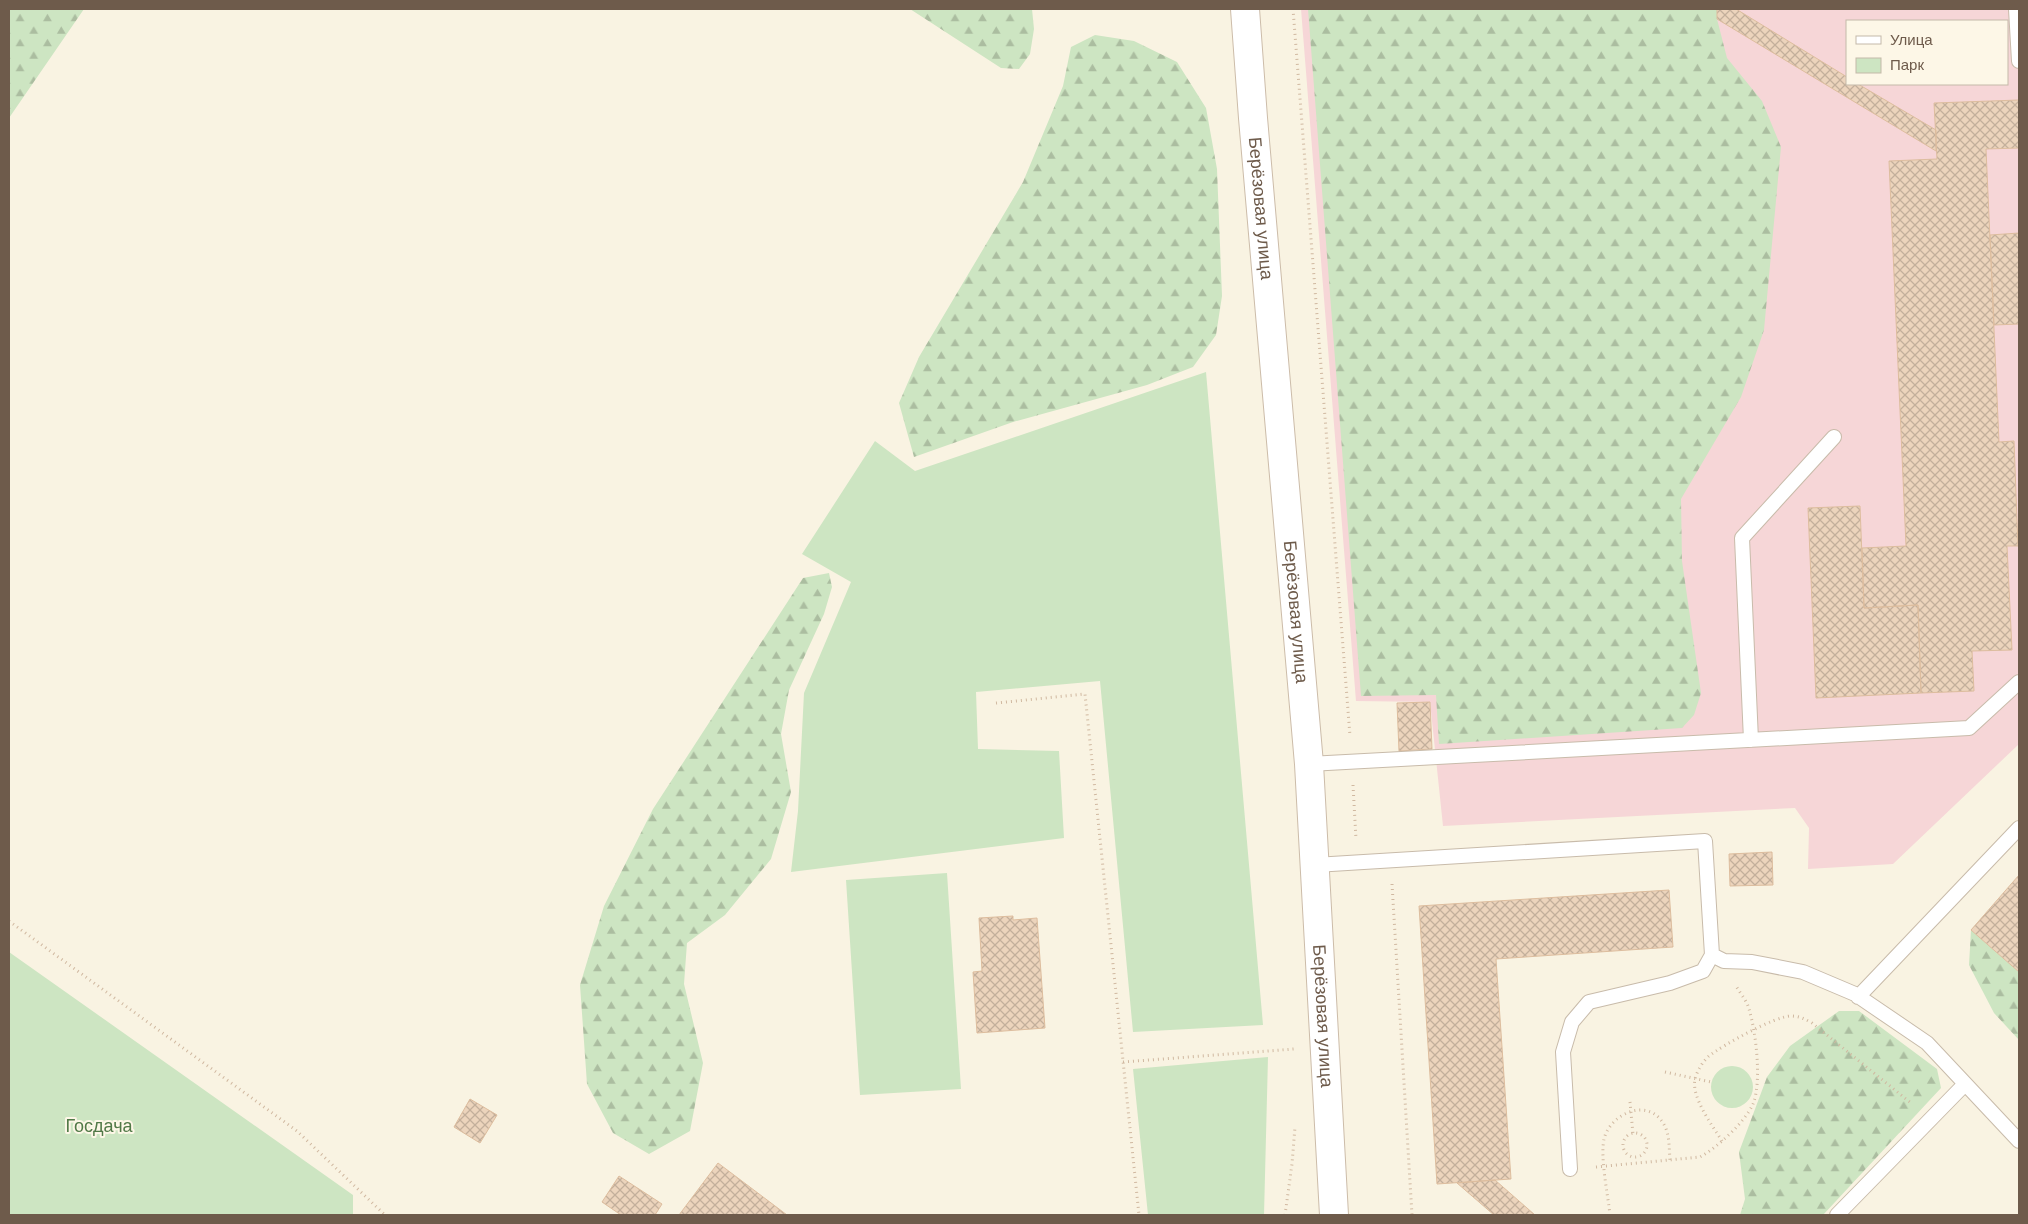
<svg xmlns="http://www.w3.org/2000/svg" width="2028" height="1224" font-family="'DM Sans',sans-serif">
<style>
.medical{fill:#f6d6d7;fill-rule:evenodd}
.green{fill:#cde5c2}
.forest{fill:url(#forest-firs)}
.building{fill:url(#building-cross-hatch);stroke:#ddbd9e}
.lines{fill:none;stroke-linecap:round;stroke-linejoin:round}
.service-casing{stroke:#c8bbaa;stroke-width:16}
.secondary-casing{stroke:#ccbca9;stroke-width:30}
.path{stroke:#d0b8a0;stroke-width:3;stroke-dasharray:1 4;stroke-linecap:butt}
.service{stroke:#fff;stroke-width:14}
.secondary{stroke:#fff;stroke-width:28}
.labels{text-anchor:middle;stroke-width:4;stroke-linejoin:round;paint-order:stroke}
.street-label{font-size:18px;fill:#6e5b4b;stroke:#fdf7e7}
.park-label{font-size:18px;fill:#517947;stroke:#fdf7e7}
</style>
<defs>
<pattern id="forest-firs" width="22" height="20" patternUnits="userSpaceOnUse" patternTransform="scale(1.25)"><rect width="22" height="20" fill="#cde5c2"/><path d="M5 1l3.5 6h-7zM16 11l3.5 6h-7z" fill="#abbda0"/></pattern>
<pattern id="building-cross-hatch" width="8" height="8" patternUnits="userSpaceOnUse" patternTransform="scale(1.25)"><rect width="8" height="8" fill="#ecd4bc"/><path d="M0 0l8 8M0 8l8-8" fill="none" stroke="#c3af9b"/></pattern>
</defs>
<rect width="100%" height="100%" fill="#f9f3e2"/>
<path class="medical" d="M1301,9H2019V744L1893,864L1808,869L1809,828L1795,808L1443,826L1430,702L1356,701ZM1847,21H2007V84H1847Z"/>
<path class="green" d="M1206,372L1263,1025L1133,1032L1100,681L976,692L978,749L1059,751L1064,838L791,872L798,811L804,693L851,582L802,554L875,441L915,471Z
M947,873L961,1089L860,1095L846,880Z
M9,952L353,1195V1215H9Z
M1268,1057L1264,1215H1148L1133,1069Z
M1711 1087a21 21 0 1 1 42 0a21 21 0 1 1-42 0Z"/>
<path class="forest" d="M9,9H84L9,118Z
M910,9H1032L1034,29L1030,54L1019,69L1001,68Z
M1308,9H1717V19L1727,58L1762,101L1781,147L1764,330L1741,397L1681,499L1682,561L1701,693L1694,715L1682,728L1439,744L1436,695L1361,696Z
M1095,35L1134,41L1177,62L1206,108L1217,169L1222,296L1216,335L1193,367L1147,385L1013,422L914,457L899,403L919,357L1023,182L1063,86L1071,47Z
M829,573L832,587L824,614L789,690L781,734L791,792L771,859L725,915L687,943L684,984L703,1063L690,1131L649,1154L613,1133L587,1084L580,985L604,906L653,809L803,578Z
M1971,930L2019,972V1040L1994,1013L1969,965Z
M1839,1011H1859L1937,1069L1941,1088L1823,1215H1740L1745,1199L1739,1152L1767,1077L1790,1046Z"/>
<path class="building" d="M1717,9H1736L1847,77V84H1858L1936,130V151L1717,19Z
M2019,100V148L1986,149L1999,442L2014,441L2018,546H2007L2012,650L1972,651L1974,691L1921,693L1918,605L1864,608L1862,548L1906,546L1889,161L1937,159L1934,103Z
M2019,233V324L1994,325L1990,235Z
M1860,506L1864,608L1918,605L1921,693L1816,698L1808,508Z
M1430,702L1432,749L1399,751L1397,703Z
M1772,852L1773,885L1730,886L1729,854Z
M2019,875V972L1971,930Z
M1669,890L1673,947L1496,959L1511,1179L1437,1184L1419,906Z
M1013,916V920L1037,918L1045,1028L977,1033L973,972L982,971L979,918Z
M470,1099L497,1115L480,1143L454,1127Z
M718,1163L787,1215H679Z
M619,1176L662,1204L655,1215H621L602,1202Z
M1495,1180L1535,1215H1494L1457,1183Z"/>
<g class="lines">
<defs>
<path id="service" d="M2016,9L2019,61
M1751,740L1742,538L1834,437
M1309,764L1969,728L2019,682
M1315,865L1705,841L1712,955L1703,971L1670,983L1589,1002L1572,1022L1563,1052L1570,1169
M1712,955L1724,961L1752,962L1803,972L1855,994L1927,1043L2019,1141
M1858,997L2019,828
M1837,1215L1965,1084"/>
<g id="secondary">
<path id="s1" d="M1245,9L1253,118L1309,764L1334,1215"/>
</g>
</defs>
<use href="#service" class="service-casing"/>
<use href="#secondary" class="secondary-casing"/>
<path class="path" d="M1293,9L1350,736
M996,703L1085,694L1139,1215
M1353,785L1356,839
M1392,884L1412,1215
M9,921L297,1131L385,1215
M1123,1062L1294,1049
M1665,1072L1711,1082
M1630,1102L1633,1134
M1623 1145a12 12 0 1 1 24 0a12 12 0 1 1-24 0Z
M1722,1141C1712,1125 1691,1097 1695,1079C1697,1071 1703,1061 1709,1056C1723,1045 1775,1016 1791,1016C1799,1016 1805,1019 1812,1023L1911,1103
M1596,1167L1700,1157C1718,1147 1745,1122 1753,1104C1762,1082 1756,1032 1749,1009C1747,1001 1740,993 1736,986
M1285,1215L1292,1164L1295,1127
M1610,1215C1608,1195 1600,1158 1604,1139C1610,1114 1647,1097 1663,1123C1670,1133 1669,1149 1670,1161"/>
<use href="#service" class="service"/>
<use href="#secondary" class="secondary"/>
</g>
<g class="labels">
<g class="street-label">
<text dy="6" stroke="none"><textPath href="#s1" startOffset="200">Берёзовая улица</textPath></text>
<text dy="6" stroke="none"><textPath href="#s1" startOffset="605">Берёзовая улица</textPath></text>
<text dy="6" stroke="none"><textPath href="#s1" startOffset="1010">Берёзовая улица</textPath></text>
</g>
<g class="park-label">
<text x="99" y="1132">Госдача</text>
</g>
</g>
<rect width="2028" height="1224" fill="none" stroke="#6e5b4b" stroke-width="20"/>
<rect x="1846" y="20" width="162" height="65" fill="#fdf7e7" stroke="#c4b9a9"/>
<rect x="1856" y="36" width="25" height="8" fill="#ffffff" stroke="#c4b9a9"/>
<text x="1890" y="45" font-size="15" fill="#6e5b4b">Улица</text>
<rect x="1856" y="58" width="25" height="15" fill="#cde5c2" stroke="#c4b9a9"/>
<text x="1890" y="70" font-size="15" fill="#6e5b4b">Парк</text>
</svg>
